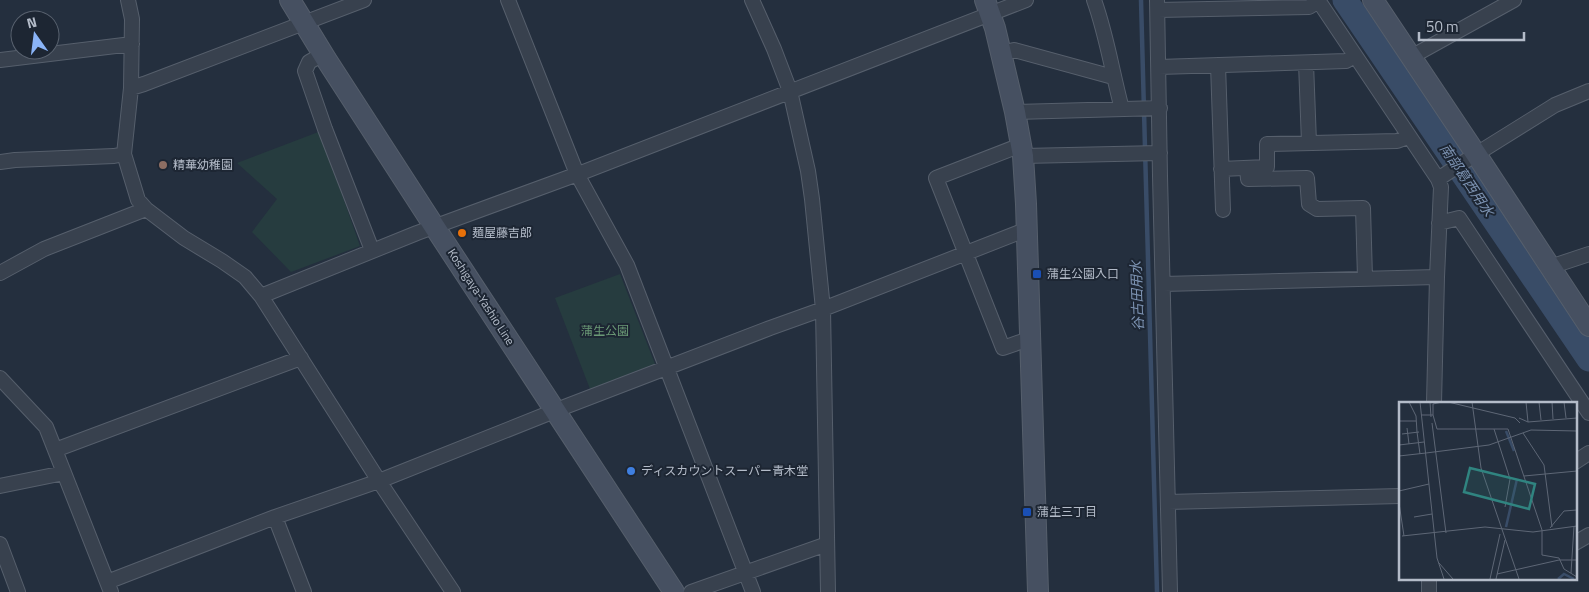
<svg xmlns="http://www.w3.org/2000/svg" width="1589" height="592" font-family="'Titillium Web','Noto Sans JP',sans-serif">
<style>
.green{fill:#263c3f}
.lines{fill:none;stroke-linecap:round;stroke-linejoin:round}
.stream{stroke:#394c67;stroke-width:4.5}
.river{stroke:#394c67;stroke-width:25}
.street-casing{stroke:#565f6c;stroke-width:16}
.secondary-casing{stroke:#565f6c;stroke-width:22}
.street{stroke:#38414e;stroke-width:14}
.secondary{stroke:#465061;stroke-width:20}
.education-dot{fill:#8d6e63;stroke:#1d2633;stroke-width:2}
.food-dot{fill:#e8710a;stroke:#1d2633;stroke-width:2}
.transit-dot{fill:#1a4fb4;stroke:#1d2633;stroke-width:2}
.shop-dot{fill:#3f7fe0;stroke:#1d2633;stroke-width:2}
.labels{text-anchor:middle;stroke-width:4;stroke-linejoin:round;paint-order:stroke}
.poi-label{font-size:12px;fill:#b4bcc9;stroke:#1d2633;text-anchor:start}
.street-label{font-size:12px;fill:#b4bcc9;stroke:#1d2633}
.park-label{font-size:12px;fill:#6b9a76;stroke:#1d2633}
.water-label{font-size:14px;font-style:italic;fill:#7c92b1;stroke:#1d2633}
.inset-river{fill:none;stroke:#394c67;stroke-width:2.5}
.inset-road{fill:none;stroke:#5e6776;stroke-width:1}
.view{fill:#308480;fill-opacity:0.15;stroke:#308480;stroke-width:2.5}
.inset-edge{fill:none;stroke:#b4bcc9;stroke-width:2.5}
</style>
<rect width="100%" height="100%" fill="#242f3e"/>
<path class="green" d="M321,131L338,176V183L360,246L291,272L252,232L277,199L237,163Z
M620,274L655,364L590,389L555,298Z"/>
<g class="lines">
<path class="stream" d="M1141,0L1157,592"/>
<path class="river" d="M1345,0L1589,359"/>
<defs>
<path id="street" d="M128,0L132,19L131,88L124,154L138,200L146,209L184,238L222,261L245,277L261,296L379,481L453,592
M508,0L577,174L627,265L753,592
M752,0L774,49L790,91L808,171L812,199L823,309L828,592
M1094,0C1107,36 1112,72 1122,109
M1157,0L1160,176L1170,592
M1318,0L1438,179
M1158,10L1309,7L1319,1
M1001,53L1014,50L1113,77
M323,54L309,62L305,71L325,129L372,250
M1411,57L1514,0
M0,60L132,44
M1306,63L1309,143
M1218,65L1223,210
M1159,67L1346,61L1355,56
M131,88L144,84L364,0
M1015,112L1160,108
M1021,145L936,178L1003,348L1023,341H1030
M1023,156L1160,153
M0,162L15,160L114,156L124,154
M1247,168L1248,179L1307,178L1309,204L1317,209L1363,208L1365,278
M1221,169L1267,167V144L1397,141L1408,137
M1439,223L1459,218L1589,413
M1550,267L1589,254
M0,273L44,249L146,209
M1163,284L1437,277
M261,296L417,233L586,171L1026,0
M0,378L46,427L111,592
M1434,403L1437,277L1441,187L1438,179L1470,158L1555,105L1589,91
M55,450L301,358
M1575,462L1589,453
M0,486L64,473
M1168,502L1400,496
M275,517L304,592
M1575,543L1589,535
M0,544L18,592
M107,582L275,517L379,481L567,406L770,328L823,309L1020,232H1027
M691,592L827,544
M1429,592V578"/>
<path id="secondary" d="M290,0L326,59L434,226L674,592
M985,0L995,28L1015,112L1023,156L1026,204L1038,592
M1373,0L1476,154L1589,326"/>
</defs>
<use href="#street" class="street-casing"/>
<use href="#secondary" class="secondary-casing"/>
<use href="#street" class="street"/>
<use href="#secondary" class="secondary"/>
</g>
<circle class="education-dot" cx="163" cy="165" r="5"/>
<circle class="food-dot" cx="462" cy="233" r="5"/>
<g class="transit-dot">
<rect x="1032" y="269" width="10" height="10" rx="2.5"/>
<rect x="1022" y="507" width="10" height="10" rx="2.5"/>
</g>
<circle class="shop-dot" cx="631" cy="471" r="5"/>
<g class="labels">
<g class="poi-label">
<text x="173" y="169">精華幼稚園</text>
<text x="472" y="237">麺屋藤吉郎</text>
<text x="1047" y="278">蒲生公園入口</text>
<text x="641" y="475">ディスカウントスーパー青木堂</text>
<text x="1037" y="516">蒲生三丁目</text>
</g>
<g class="street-label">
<text transform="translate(481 297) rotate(57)" y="4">Koshigaya-Yashio Line</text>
</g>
<g class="park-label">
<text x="605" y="335">蒲生公園</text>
</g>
<g class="water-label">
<text transform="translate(1467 180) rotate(56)" y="5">南部葛西用水</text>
<text transform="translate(1137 296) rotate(-92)" y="5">谷古田用水</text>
</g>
</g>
<g transform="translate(1399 402)">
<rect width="178" height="178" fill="#242f3e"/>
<path class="inset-river" d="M107,29L115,49M107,125L118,77M159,177L165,172L175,177"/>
<path class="inset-road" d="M10,0L17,14L18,30M21,0L38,156L45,177M31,0L32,15M49,0L116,16L121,21M73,0L82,66L120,177M127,0L129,20M140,0L142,18M153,0L154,17M165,0L167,16M22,13H34V2L43,0M34,13L38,27H109L143,128V153L160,156L165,167L178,175M120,16L129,20L178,16M0,19H17M33,21L47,131M8,26L10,42M95,27L111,77L106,105M18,30L21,52M124,31L145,63L153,125M3,32L20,30M0,43L25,40M27,51L90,43L132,28L178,29M0,54L27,51M125,74L178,69M0,89L30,82M0,101L5,134M15,115L33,112M151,126L165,109L178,108M3,134L86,125L134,130L178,124M40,161L54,177M172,171L175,124M98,172L160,158H178M91,177L101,132M97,177L106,138"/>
<path class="view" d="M71,66L136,82L130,107L65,90Z"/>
<rect width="178" height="178" class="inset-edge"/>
</g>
<g transform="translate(35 35) rotate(346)"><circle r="24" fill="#1d2633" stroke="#59626f"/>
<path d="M0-4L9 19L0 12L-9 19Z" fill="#8ab4f8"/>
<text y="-8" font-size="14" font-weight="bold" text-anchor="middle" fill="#b4bcc9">N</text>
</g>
<path d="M1419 32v8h105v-8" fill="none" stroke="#b4bcc9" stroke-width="2.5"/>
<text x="1426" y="32" font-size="15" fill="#b4bcc9" stroke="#1d2633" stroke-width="4" paint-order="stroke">50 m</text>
</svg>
